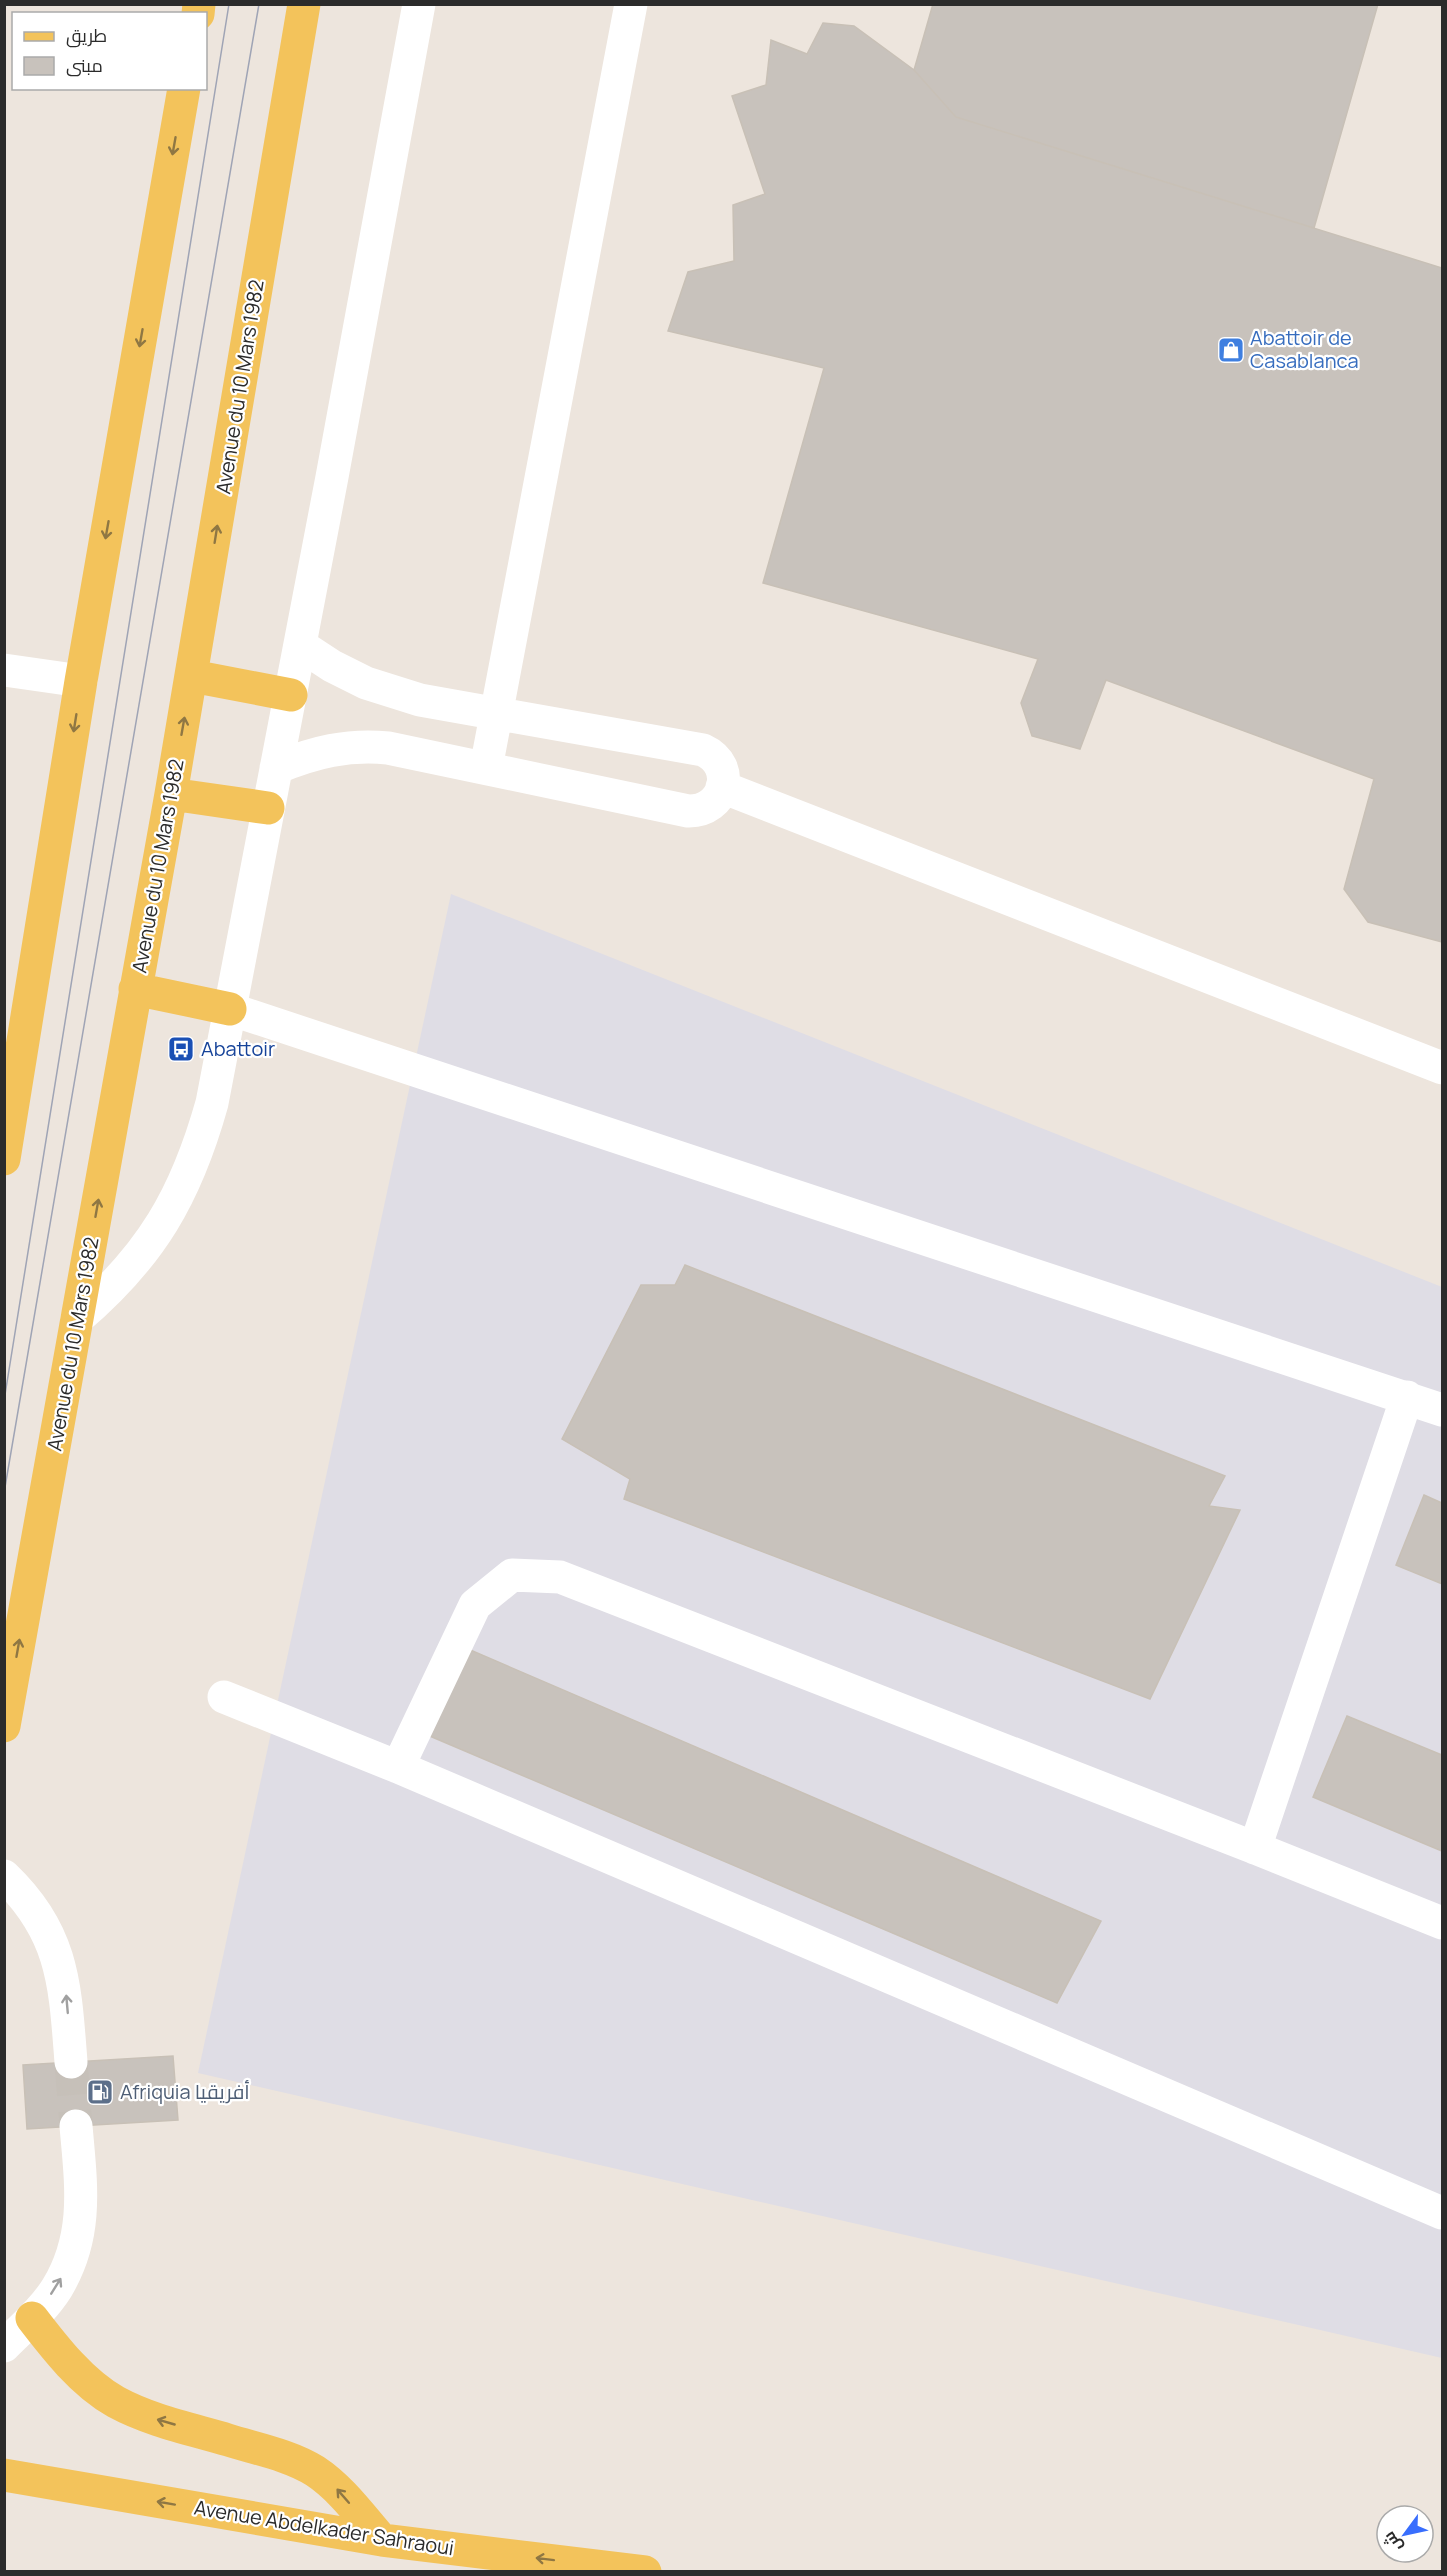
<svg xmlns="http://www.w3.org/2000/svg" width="1447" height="2576" font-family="Manrope,Cairo,sans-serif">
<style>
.industrial{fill:#dfdde5}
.building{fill:#c8c2bc;stroke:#c8c0b6;stroke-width:1.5}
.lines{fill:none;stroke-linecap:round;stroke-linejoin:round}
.minor-tunnel{stroke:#c6c0b9;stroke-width:33;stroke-dasharray:33 16;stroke-linecap:butt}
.minor{stroke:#fff;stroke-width:33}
.major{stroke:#f3c35b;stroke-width:33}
.tram{stroke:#9fa4b5;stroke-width:1.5}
.oneway{stroke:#8f7743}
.oneway2{stroke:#a0a0a0}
.labels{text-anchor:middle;stroke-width:4.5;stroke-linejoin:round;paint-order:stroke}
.shop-label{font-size:20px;fill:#366cbe;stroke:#fff;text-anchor:start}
.street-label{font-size:20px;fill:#2b2b2b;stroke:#fff}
.transit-label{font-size:20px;fill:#164399;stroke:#fff;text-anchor:start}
.service-label{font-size:20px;fill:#4e5e75;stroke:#fff;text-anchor:start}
</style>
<rect width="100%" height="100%" fill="#ede5dd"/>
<path class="industrial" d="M451,894L1442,1287V2358L198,2073Z"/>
<path class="building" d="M933,4H1378L1314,228L956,117L914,70Z
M823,23L854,26L914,70L956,117L1442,268V942L1368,922L1344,889L1374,779L1106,680L1080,749L1032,736L1021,703L1038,659L763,583L824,368L668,331L688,272L734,261L733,205L765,194L732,96L766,85L771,40L807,54Z
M685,1265L1225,1476L1209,1506L1240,1510L1150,1699L624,1499L630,1479L562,1439L641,1285H675Z
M1424,1495L1442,1503V1584L1396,1565Z
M461,1646L1101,1921L1057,2003L418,1731Z
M1347,1716L1442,1755V1851L1313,1797Z
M173,2056L178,2120L27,2129L23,2065Z"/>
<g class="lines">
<path class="minor-tunnel" d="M71,2062L76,2126"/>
<path class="minor" d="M4,670L81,681
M276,768C314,752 348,744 388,748L688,811C725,812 738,766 703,750L420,700L366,683L332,666L300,645
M486,768L631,4
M722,787L1442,1068
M230,1009L1442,1410
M77,1319C151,1256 186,1196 212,1103L332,477L419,4
M224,1697L398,1767L1442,2213
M398,1767L475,1605L512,1575L560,1577L1255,1848L1442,1923
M1255,1848L1407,1397
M4,1876C64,1933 65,1985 71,2062
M4,2346C22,2328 44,2309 57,2288C89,2235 81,2184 76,2126"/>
<path class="major" d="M198,14L199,4
M192,676L291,695
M171,794L268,808
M135,989L230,1009
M4,1159L81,681L184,88
M4,1726L171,794L304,4
M32,2318C55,2348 82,2383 116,2402C151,2421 191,2429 228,2440C257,2449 289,2455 315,2471C341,2488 361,2516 382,2540
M4,2475L382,2540L645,2572"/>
<path class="tram" d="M4,1401L229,4
M4,1493L259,4"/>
</g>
<defs><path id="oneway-shaft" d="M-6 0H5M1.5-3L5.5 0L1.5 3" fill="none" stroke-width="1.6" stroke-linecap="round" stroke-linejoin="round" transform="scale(1.5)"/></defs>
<g class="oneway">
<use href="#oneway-shaft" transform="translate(174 146) rotate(100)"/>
<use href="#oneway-shaft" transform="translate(141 338) rotate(100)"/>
<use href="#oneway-shaft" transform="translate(107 530) rotate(100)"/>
<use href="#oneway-shaft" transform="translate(216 534) rotate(-81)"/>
<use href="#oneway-shaft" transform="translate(75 723) rotate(99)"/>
<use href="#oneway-shaft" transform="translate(183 726) rotate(-80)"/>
<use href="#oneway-shaft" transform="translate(97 1208) rotate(-80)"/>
<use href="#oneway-shaft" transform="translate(18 1648) rotate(-80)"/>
<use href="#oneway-shaft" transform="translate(166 2422) rotate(-164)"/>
<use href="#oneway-shaft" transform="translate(343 2496) rotate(-131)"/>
<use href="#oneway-shaft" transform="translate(166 2503) rotate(-170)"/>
<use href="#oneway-shaft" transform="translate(545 2559) rotate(-173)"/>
</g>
<g class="oneway2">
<use href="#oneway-shaft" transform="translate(67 2004) rotate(-95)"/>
<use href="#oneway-shaft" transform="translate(56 2286) rotate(-58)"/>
</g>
<defs>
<symbol id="shop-square" viewBox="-11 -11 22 22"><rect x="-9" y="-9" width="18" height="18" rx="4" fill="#3f7fe0" stroke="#fff"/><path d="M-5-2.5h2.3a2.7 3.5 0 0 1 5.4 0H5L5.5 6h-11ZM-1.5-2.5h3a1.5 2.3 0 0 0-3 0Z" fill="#fff"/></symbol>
<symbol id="bus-square" viewBox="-11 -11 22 22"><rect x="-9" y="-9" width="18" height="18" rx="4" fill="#1a4fb4" stroke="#fff"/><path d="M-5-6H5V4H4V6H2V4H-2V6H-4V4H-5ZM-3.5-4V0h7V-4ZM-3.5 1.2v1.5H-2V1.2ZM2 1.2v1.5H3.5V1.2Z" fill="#fff"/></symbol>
<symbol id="fuel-square" viewBox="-11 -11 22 22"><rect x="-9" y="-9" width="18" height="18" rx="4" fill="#5c6f8a" stroke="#fff"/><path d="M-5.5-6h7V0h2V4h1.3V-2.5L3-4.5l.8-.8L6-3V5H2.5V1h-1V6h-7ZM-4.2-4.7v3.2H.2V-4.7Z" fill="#fff"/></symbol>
</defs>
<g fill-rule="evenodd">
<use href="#shop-square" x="1216" y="335" width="30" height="30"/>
<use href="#bus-square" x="166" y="1034" width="30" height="30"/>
<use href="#fuel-square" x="85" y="2077" width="30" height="30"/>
</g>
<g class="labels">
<g class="shop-label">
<text x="1250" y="345">Abattoir de<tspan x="1250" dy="23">Casablanca</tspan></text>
</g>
<g class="street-label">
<text transform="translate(240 387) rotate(-81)" y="7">Avenue du 10 Mars 1982</text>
<text transform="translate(158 866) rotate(-80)" y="7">Avenue du 10 Mars 1982</text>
<text transform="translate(73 1344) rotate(-80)" y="7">Avenue du 10 Mars 1982</text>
<text transform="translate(324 2528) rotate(9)" y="7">Avenue Abdelkader Sahraoui</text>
</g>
<g class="transit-label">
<text x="201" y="1056">Abattoir</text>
</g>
<g class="service-label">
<text x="120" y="2099">Afriquia أفريقيا</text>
</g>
</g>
<rect width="1447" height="2576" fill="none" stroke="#2b2b2b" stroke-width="12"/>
<rect x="12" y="12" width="195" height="78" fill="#ffffff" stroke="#aaaaaa" stroke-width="1.5"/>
<rect x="24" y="32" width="30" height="9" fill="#f3c35b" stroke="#aaaaaa" stroke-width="1.5"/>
<text x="66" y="42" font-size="18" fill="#2b2b2b">طريق</text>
<rect x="24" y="57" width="30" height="18" fill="#c8c2bc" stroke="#aaaaaa" stroke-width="1.5"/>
<text x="66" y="72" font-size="18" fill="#2b2b2b">مبنى</text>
<g transform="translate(1405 2534) rotate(237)"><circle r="28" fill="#ffffff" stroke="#aaaaaa" stroke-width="1.5"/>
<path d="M0-4.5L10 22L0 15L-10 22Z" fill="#396efd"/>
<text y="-9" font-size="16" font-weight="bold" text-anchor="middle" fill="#2b2b2b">ش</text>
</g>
</svg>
